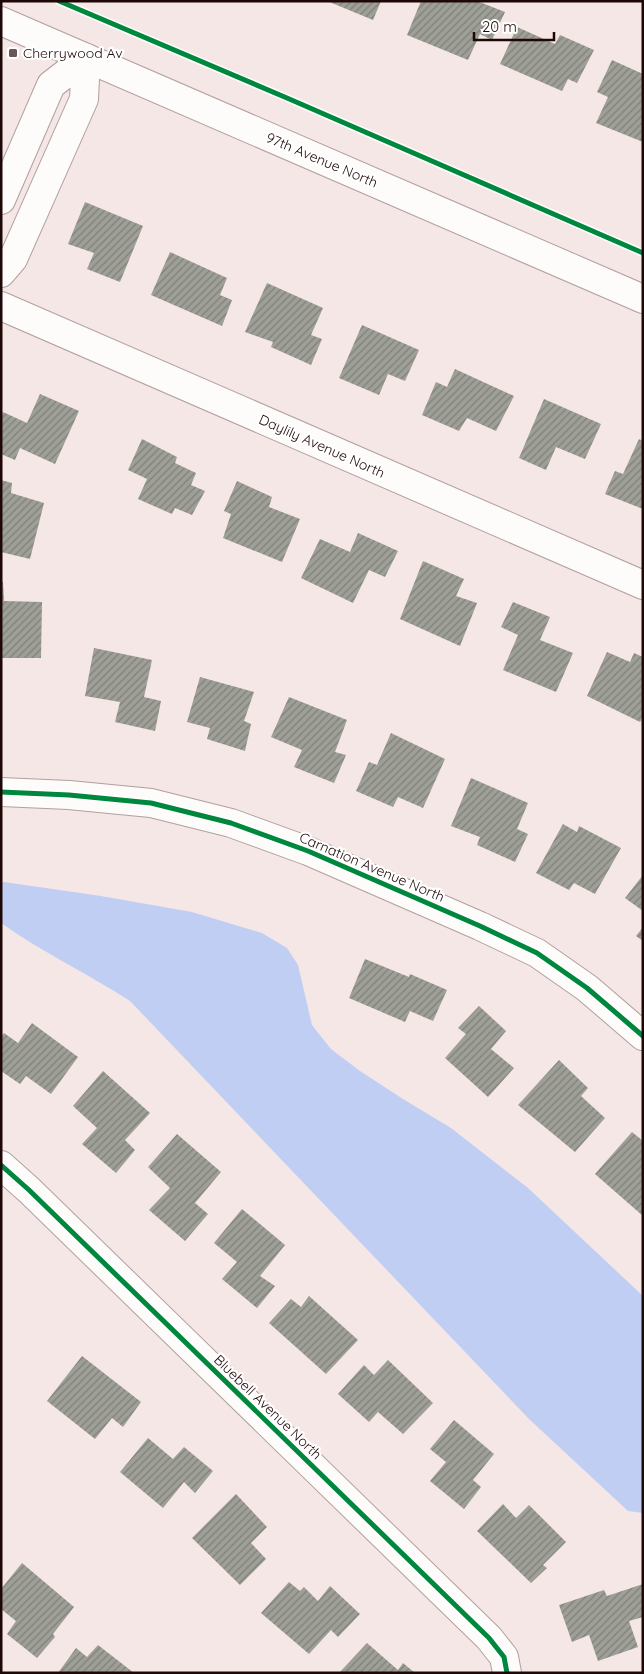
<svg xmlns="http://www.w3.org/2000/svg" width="644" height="1674" font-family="Quicksand,sans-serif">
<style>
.water{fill:#c0cef4}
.building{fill:url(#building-hatch)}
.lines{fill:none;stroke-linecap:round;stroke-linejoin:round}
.minor-casing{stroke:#b1a09e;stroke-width:30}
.tertiary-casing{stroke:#b1a09e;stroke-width:30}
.minor{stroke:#fefbfb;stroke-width:28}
.tertiary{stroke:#fefbfb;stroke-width:28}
.cycleway-casing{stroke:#fff;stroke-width:8}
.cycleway{stroke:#00873e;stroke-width:5}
.poi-dot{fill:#695655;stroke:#fff;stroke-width:2}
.labels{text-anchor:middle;stroke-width:4.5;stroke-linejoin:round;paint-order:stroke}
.poi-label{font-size:14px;fill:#1e0807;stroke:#fff;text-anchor:start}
.street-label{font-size:14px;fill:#1e0807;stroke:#fff}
</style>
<defs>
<pattern id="building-hatch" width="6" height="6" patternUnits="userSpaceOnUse" patternTransform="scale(1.25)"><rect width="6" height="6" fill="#9e9f96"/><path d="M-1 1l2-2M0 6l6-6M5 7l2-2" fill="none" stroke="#808078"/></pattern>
</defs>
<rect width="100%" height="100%" fill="#f5e7e5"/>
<path class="water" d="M4,882L101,896L192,912L262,933L287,948L298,965L312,1025L331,1049L360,1071L403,1099L451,1128L528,1188L643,1296V1513L628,1511L529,1419L130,1001C88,974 42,952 1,923V883Z"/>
<path class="building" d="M327,1H381L373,20Z
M421,1H477L505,12L492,40L480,34L468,60L407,35Z
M517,27L555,44L560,35L594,50L577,83L568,79L562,91L500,64Z
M612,60L643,74V142L596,123L608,97L597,92Z
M85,202L143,226L120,282L87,269L94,253L68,244Z
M170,252L227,278L220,295L232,300L222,326L151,295Z
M267,283L323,308L311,335L322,339L311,365L271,347L273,342L245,332Z
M362,325L419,350L405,381L388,374L379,395L339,378Z
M455,369L514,396L496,431L467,418L459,431L422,415L436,382L447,387Z
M40,394L79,411L55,464L20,448L15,460L1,454V416L3,412L27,423Z
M544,399L601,424L585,459L556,447L546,470L519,458Z
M142,439L177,457L175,463L196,473L191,485L205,491L192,515L175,508L172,514L138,499L147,479L128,470Z
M639,439L643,441V509L605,494L615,471L623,474Z
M1,480L12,483L11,493L44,503L30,559L1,552Z
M237,481L272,497L269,507L300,519L282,562L223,538L231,514L224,511Z
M358,533L398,551L385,577L369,570L353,603L301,578L320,539L350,552Z
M423,561L464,579L456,596L477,603L460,646L400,619Z
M1,582H3L4,601L42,602L41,658H1Z
M513,602L550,617L540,640L573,653L556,692L503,670L518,635L501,627Z
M94,648L152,660L144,697L161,701L155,731L115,722L120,702L85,696Z
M607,652L630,662L634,653L643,657V717L640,722L587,696Z
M200,677L254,692L244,721L251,724L245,751L207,739L210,728L187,722Z
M289,697L347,720L335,752L346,755L334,783L294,767L302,750L271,737Z
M391,733L445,759L423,808L398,797L393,807L356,791L369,762L377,765Z
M471,778L528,803L517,829L528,834L515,862L477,845L480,837L451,826Z
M563,824L577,832L579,826L621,848L595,894L574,883L569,890L536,873Z
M643,875V911L625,898Z
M643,927V941L636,936Z
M365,959L409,977L410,974L447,990L433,1021L410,1011L405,1022L349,998Z
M479,1006L506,1031L491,1049L514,1068L488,1097L445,1058L466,1034L458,1028Z
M32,1023L78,1057L51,1094L26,1076L20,1084L1,1071V1037L4,1033L18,1043Z
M559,1060L588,1088L581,1096L605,1118L575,1152L518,1105Z
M103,1071L150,1113L125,1140L135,1150L116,1173L82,1144L97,1128L73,1106Z
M632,1132L643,1141V1216L595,1174Z
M177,1134L221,1172L195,1203L208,1214L185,1241L149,1210L170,1188L148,1167Z
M242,1209L285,1245L260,1276L275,1286L257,1308L222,1279L237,1262L214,1243Z
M309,1296L358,1340L326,1374L269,1323L291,1299L301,1307Z
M82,1356L141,1402L123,1427L112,1418L95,1439L47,1401Z
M388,1360L433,1403L403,1434L378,1412L369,1422L338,1394L364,1365L374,1375Z
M454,1420L494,1454L473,1480L481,1487L464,1509L430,1481L446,1462L430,1449Z
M148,1438L173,1459L184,1447L213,1471L195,1493L184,1482L163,1508L120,1472Z
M236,1494L267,1527L251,1543L266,1559L240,1585L192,1538Z
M503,1504L516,1518L529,1505L566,1542L543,1565L547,1568L531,1583L477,1531Z
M22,1563L74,1607L53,1634L55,1637L37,1658L7,1634L16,1621L1,1609V1589Z
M289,1582L300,1591L304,1587L318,1601L330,1586L360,1614L338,1637L331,1630L309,1654L261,1613Z
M643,1584V1617L629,1621L638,1647L598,1661L589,1635L572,1642L559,1605L604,1590L607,1596Z
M367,1643L398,1670L403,1663L415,1673H339Z
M98,1645L134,1673H58L76,1648L87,1657Z"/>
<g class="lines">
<defs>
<path id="minor" d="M1,200L51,85L86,58
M1,273L13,259L84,99L86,58
M1,306L643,585
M1,792L69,795L151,803L231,823L308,851L480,926L537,953L587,988L643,1036
M1,1165L29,1190L489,1638L504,1657L507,1673"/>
<path id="tertiary" d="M1,21L643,299"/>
</defs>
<use href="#minor" class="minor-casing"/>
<use href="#tertiary" class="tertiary-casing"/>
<use href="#minor" class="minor"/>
<use href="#tertiary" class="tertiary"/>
<defs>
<path id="cycleway" d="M59,1L287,98L643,253
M1,792L69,795L151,803L231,823L308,851L480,926L537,953L587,988L643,1036
M1,1165L29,1190L489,1638L504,1657L507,1673"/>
</defs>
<use href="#cycleway" class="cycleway-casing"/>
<use href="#cycleway" class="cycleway"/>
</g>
<rect class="poi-dot" x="8" y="48" width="10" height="10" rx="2.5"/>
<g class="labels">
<g class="poi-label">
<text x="23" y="58">Cherrywood Av</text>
</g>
<g class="street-label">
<text transform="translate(322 160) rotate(23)" y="5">97th Avenue North</text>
<text transform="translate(322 446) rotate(24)" y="5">Daylily Avenue North</text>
<text transform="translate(372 867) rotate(23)" y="5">Carnation Avenue North</text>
<text transform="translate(268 1407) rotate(44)" y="5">Bluebell Avenue North</text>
</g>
</g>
<rect width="644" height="1674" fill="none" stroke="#1e0807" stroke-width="5"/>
<path d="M474 32v8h80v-8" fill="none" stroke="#1e0807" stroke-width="2.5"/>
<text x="482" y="32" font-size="15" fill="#1e0807" stroke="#ffffff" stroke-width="4" paint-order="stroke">20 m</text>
</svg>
